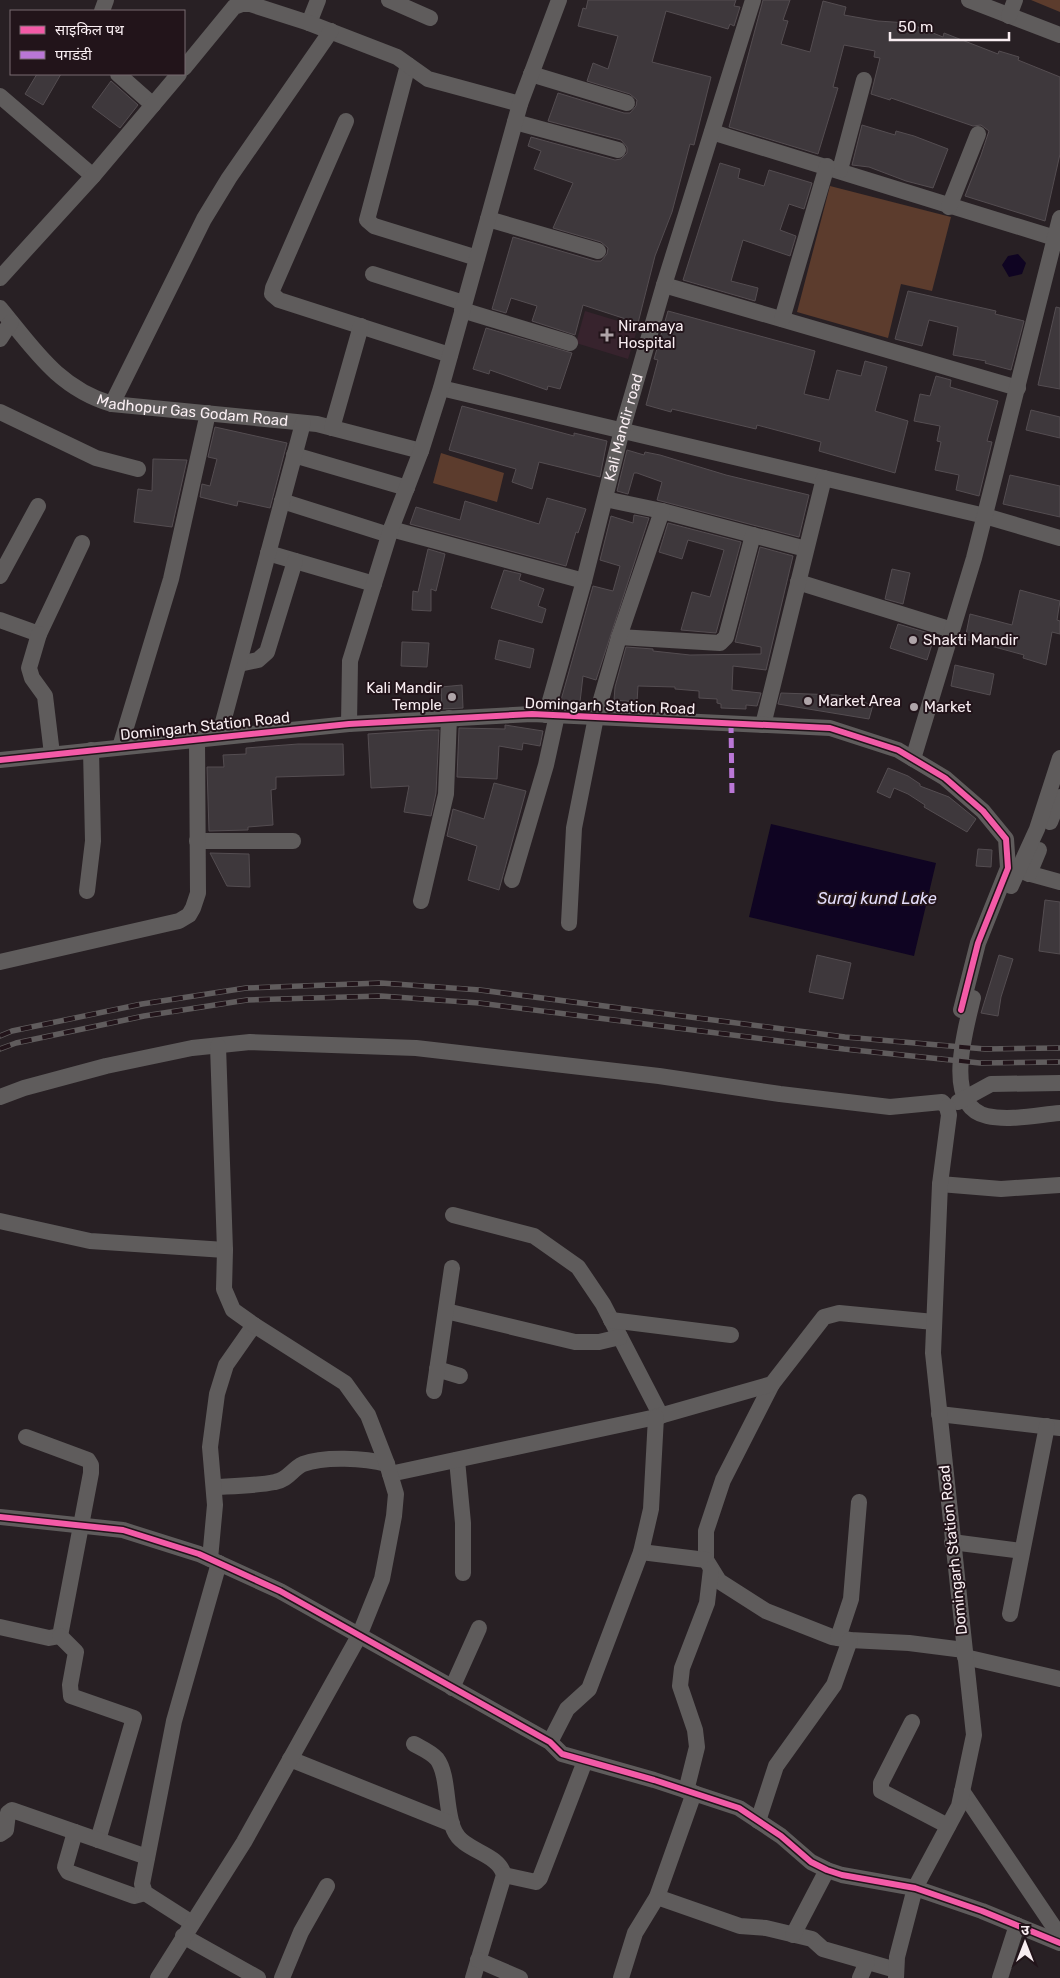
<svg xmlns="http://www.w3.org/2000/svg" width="1060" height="1978" font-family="Rubik,'Noto Sans Devanagari',sans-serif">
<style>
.built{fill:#37232d}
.green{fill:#5c3c2d}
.water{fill:#0f0422}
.building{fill:#3e383c;stroke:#544d51}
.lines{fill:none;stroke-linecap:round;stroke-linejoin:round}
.minor{stroke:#5f5c5c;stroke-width:16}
.rail-casing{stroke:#605c5d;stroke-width:5.5}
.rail{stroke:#22141a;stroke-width:4;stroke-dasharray:11;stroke-linecap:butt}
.quiet{stroke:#ba77d6;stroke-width:5;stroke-dasharray:10 5;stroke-linecap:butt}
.cycleway-casing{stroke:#22141a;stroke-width:9}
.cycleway{stroke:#f35aa7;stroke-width:6}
.poi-dot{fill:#afa5a9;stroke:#22141a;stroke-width:2}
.labels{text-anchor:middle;stroke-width:4;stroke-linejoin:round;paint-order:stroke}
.poi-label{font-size:15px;fill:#f8edf1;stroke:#22141a;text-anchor:start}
.street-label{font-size:15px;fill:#f8edf1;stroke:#22141a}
.water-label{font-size:16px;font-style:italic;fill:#e3ddfa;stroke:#22141a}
</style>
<rect width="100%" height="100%" fill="#282024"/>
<path class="built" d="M585,311L638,327L628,359L576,343Z"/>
<path class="green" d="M1031,0H1060V12Z
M830,186L951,217L932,291L901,284L888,338L797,312Z
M441,453L504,473L497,502L433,483Z"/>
<path class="water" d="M1018,254L1026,263L1022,274L1009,277L1002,265L1008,256Z
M771,824L936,863L914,956L749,917Z"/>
<path class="building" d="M588,0H736L734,6L740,7L734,26L730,24L728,29L666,11L652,62L711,77L694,145L690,144L672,212L655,256L638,323L583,305L575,335L532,321L537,306L511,298L506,313L492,309L513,237L595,261H601L607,254L608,248L601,242L553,228L573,183L534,169L541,151L528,146L531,137L615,160L621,159L627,153V147L621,140L548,121L558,93L624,113H630L636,106L637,100L630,94L587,81L593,63L608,69L618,36L578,26L583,8L586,9Z
M763,0H790L783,20L788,21L781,44L810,52L823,1L846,7L844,15L878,21L908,23L943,37L944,33L998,54L999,51L1019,57L1018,60L1060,77V154L1045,221L965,196L981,155L989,131L981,125L973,126L891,98L890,100L871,94L880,58L874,57L875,51L844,45L833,87L838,88L818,154L729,127Z
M37,74H61L43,105L25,94Z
M111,81L138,105L120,128L92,107Z
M862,125L895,135L896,131L914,136L948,149L933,188L906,181L869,167L852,165Z
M720,163L740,169L738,178L764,186L769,170L812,183L804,209L789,204L780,230L796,236L790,256L743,240L731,281L758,288L755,301L683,280Z
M908,291L996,311L995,314L1024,321L1011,370L985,363L986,361L953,355L958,327L929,320L922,346L895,339Z
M1056,307L1060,308V389L1038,385Z
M668,311L815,351L804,394L829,400L837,370L861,376L865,361L887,367L875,411L908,421L895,473L819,451L821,442L757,425L756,429L672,409L671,412L646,405L658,360L654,359Z
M486,328L572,353L560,389L548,386L547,390L490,370L489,374L473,369Z
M936,376L951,380L950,387L998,401L987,441L992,442L979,496L956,490L959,475L935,470L941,442L937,441L940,426L914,421L920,394L930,396Z
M462,406L574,436V433L607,441L600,477L539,462L532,489L512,482L516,469L449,450Z
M1031,410L1060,417V438L1026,430Z
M215,427L287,443L270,508L238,501L237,506L200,497L202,484L210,486L217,459L208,457Z
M627,450L644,455L645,452L660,455L726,475L809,495L799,537L657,500L662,482L637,473H634L628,494L617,491Z
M153,459L187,460L172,527L134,522L138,489L152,491Z
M1010,475L1060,486V517L1003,504Z
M547,498L586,509L578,533L576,532L566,566L410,524L416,507L460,520L465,501L539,524Z
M634,515L649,518L596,680L583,676L580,702L561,700L593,586L613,591L620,566L600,560L611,516L633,523Z
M668,523L741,542L716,633L681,630L692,592L710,597L724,550L688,540L682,559L659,552Z
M760,547L793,556L766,670L733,666L732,690L761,693L757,706L746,705V709L721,708V704L717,703V699L699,698V691L675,689V687L638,686L637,702L614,700L615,687L626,647L653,649V651L690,655L761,654V647L735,642Z
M428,549L445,554L436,591L431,589V611L412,610L413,591L418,592Z
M892,569L910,573L903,604L885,599Z
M504,570L521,574L519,580L544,589L538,606L546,609L542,623L491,608Z
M1020,590L1060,601L1057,620L1060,621V634L1052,632L1046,665L1023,658L1024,655L965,639L970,614L1012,625Z
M898,624L935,635L927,660L890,648Z
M499,640L534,649L530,668L495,659Z
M402,642L429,643L427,667L401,666Z
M955,665L994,674L990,695L951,686Z
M462,685L463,708L442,709L441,687Z
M781,693L838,695L873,705L869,719L778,704Z
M505,725L543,731L540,746L523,743L522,750L499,746L497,779L457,777L459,728L505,729Z
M429,730H439L436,793L431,816L404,812L409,786L371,788L368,734Z
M298,744H343L344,775L276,777V789L271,790L273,825L248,827V830L209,831L207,767H224L223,755L246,754V748Z
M888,768L908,776L920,784V786L949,797L976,819L967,832L924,807L925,805L908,794L894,788L890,798L877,792Z
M494,783L526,791L499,890L468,880L477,846L447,836L453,809L484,819Z
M978,849L992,850L991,867L976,866Z
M210,853L249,854L250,887L227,886Z
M1045,900L1060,902V954L1039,951Z
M817,955L851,963L843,999L809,992Z
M999,955L1013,959L1001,997L998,1016L981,1013Z"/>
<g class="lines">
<g class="minor">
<path d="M389,0L430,18"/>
<path d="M969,0L1060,35"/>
<path d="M102,11L106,0"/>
<path d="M1009,16L1015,0"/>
<path d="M309,23L318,0"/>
<path d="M408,65L367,220L374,226L477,258"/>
<path d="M184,68L234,7L242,4H250L309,23L397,57L428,79L520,104"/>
<path d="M118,74L153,105"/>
<path d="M531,74L627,103"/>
<path d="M0,96L93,176"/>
<path d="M346,121L273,288L272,294L279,300L450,355"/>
<path d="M515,122L618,150"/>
<path d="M712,132L1055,238"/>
<path d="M840,170L864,80"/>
<path d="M949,207L978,134"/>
<path d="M488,219L598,251"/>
<path d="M373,274L464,303"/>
<path d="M0,278L93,176L179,74"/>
<path d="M664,285L1018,388"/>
<path id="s1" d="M0,308C34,349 58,388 112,404L317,424L421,451"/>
<path d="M462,310L570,343"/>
<path d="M782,319L827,166"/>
<path d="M0,339L11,322"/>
<path d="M441,388L985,516L1060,538"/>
<path d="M112,404L204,219L229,178L331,31"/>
<path d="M0,412L96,458L138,469"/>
<path d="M332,428L361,326"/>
<path d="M294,455L407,488"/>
<path d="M605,499L662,511L806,549"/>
<path d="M282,501L389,535"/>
<path d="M391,529L584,581"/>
<path d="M268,553L374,584"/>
<path d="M0,576L38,506"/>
<path d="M798,582L952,630"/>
<path d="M0,620L39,634L82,543"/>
<path d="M39,634L29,668L32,678L45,696L52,754"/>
<path d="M619,637L720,643L726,637L753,535"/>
<path d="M239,664L258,660L267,652L295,561"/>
<path id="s2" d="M546,715L584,581L622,430L664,285L753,0"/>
<path d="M349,724L350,661L391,529L421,451L441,388L520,104L559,0"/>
<path d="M763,725L824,478"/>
<path d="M219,737L303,423"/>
<path d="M120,747L171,579L208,413"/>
<path d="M913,759L974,558L1060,218"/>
<path d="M0,760L349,724L532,714L830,728L898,750L945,778L983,811L1006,839L1008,868L978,943L961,1010"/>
<path d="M1050,822L1060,797"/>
<path d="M197,841H293"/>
<path d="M1020,871L1060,882"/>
<path d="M1029,874L1039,850"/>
<path d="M512,880L546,765L557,715"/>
<path d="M1011,886L1037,829L1060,758"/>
<path d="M87,891L93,841L91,750"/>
<path d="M421,901L446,794L449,718"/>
<path d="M569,923L574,828L596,717L619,637L662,511"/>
<path d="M0,962L179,921L189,915L193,908L198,893L197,739"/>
<path d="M973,998C966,1028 942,1106 987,1116C1009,1121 1037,1115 1060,1113"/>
<path d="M0,1097L24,1088L106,1066L192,1048L250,1042L416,1048L659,1076L780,1094L890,1107L942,1102L947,1107"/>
<path d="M958,1102L991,1084L1060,1083"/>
<path d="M940,1184L1001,1189L1060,1185"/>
<path d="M453,1215L534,1236L578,1267L603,1304L661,1416"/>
<path d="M0,1221L90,1241L225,1250"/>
<path d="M446,1311L575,1342H599L620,1337"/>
<path d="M611,1320L731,1335"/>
<path d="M437,1369L460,1376"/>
<path d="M772,1384L723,1480L706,1531V1560L719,1581L766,1611L832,1637L850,1640L909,1643L964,1650"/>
<path d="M434,1391L452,1268"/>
<path d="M939,1414L1060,1428"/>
<path d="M457,1460L463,1523V1573"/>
<path d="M390,1474L656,1417L772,1384L824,1317L839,1313L934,1322"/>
<path d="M214,1487C234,1486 255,1486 275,1482C288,1480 292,1469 303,1464C324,1456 365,1458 387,1464"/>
<path d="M0,1517L123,1530L199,1554L280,1591L550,1742L562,1754L654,1780L739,1808L781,1836L811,1862L827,1870L842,1875L915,1888L982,1911L1060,1943"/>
<path d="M952,1542L1022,1551"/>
<path d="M641,1552L706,1560"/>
<path d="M210,1559L215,1505L210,1447L217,1394L226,1365L254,1325"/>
<path d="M1010,1614L1047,1426"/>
<path d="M0,1627L49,1638L60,1636L91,1473V1465L88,1460L26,1437"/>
<path d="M60,1636L76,1652L70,1685L71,1696L134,1718L98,1840"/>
<path d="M838,1638L851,1599L859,1502"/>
<path d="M965,1657L1060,1679"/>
<path d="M452,1688L479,1628"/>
<path d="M912,1722L881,1783V1791L948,1826"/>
<path d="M550,1742L567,1709L589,1689L641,1552L651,1509L656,1417"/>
<path d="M414,1744C421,1748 431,1752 437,1759C449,1775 445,1811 454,1830C463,1852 498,1852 504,1875L473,1978"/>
<path d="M290,1759L452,1824"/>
<path d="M686,1791L697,1747L695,1730L680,1686L682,1668L707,1603L711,1569"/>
<path d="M962,1791L1060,1936"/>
<path d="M758,1821L776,1766L834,1685L850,1640"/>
<path d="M75,1832L65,1867L68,1872L134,1896L145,1893"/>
<path d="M0,1834L6,1830L8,1813L12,1810L147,1857"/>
<path d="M504,1875L536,1882L540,1878L585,1761"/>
<path d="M657,1897L740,1926L766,1928L812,1939L823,1949L896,1970"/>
<path d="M192,1923L145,1893L142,1884L174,1721L219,1563"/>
<path d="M793,1935L827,1870"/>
<path d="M183,1936L258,1978"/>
<path d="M478,1960L520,1978"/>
<path d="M158,1978L244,1842L359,1636L382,1579L394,1516L396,1494L387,1464L368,1415L345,1383L254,1325L233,1310L224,1289L225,1250L218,1046"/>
<path d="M282,1978L301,1932L327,1886"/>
<path d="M621,1978L635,1933L657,1897L694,1793"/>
<path d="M860,1978L867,1962"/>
<path d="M896,1978L897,1957L915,1888L959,1806L974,1735L933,1353L940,1184L949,1115L947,1107"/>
<path d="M1000,1978L1017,1925"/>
</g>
<defs>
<path id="rail" d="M0,1036L12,1031L142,1004L246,988L381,983L480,990L845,1037L985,1049L1060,1048
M0,1049L16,1043L144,1016L247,1000L381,996L479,1003L844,1049L980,1063L1060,1062"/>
</defs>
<use href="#rail" class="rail-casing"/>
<use href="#rail" class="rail"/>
<path class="quiet" d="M731,723L732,795"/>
<defs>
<path id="cycleway" d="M0,760L349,724L532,714L830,728L898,750L945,778L983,811L1006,839L1008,868L978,943L961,1010
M0,1517L123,1530L199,1554L280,1591L550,1742L562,1754L654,1780L739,1808L781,1836L811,1862L827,1870L842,1875L915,1888L982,1911L1060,1943"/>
</defs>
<use href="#cycleway" class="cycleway-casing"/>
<use href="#cycleway" class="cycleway"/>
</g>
<g class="poi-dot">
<path d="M604.5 327.5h5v5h5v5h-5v5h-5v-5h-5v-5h5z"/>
<circle cx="913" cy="640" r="5"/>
<circle cx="452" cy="697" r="5"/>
<circle cx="808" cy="701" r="5"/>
<circle cx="914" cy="707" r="5"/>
</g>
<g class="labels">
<g class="poi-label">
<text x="618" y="331">Niramaya<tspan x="618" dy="17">Hospital</tspan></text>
<text x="923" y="645">Shakti Mandir</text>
<text x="442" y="693" text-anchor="end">Kali Mandir<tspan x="442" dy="17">Temple</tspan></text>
<text x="818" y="706">Market Area</text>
<text x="924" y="712">Market</text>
</g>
<g class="street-label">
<text dy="5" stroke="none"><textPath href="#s1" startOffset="231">Madhopur Gas Godam Road</textPath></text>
<text dy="5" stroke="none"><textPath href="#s2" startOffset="298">Kali Mandir road</textPath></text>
<text transform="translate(610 706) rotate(2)" y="5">Domingarh Station Road</text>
<text transform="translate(205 726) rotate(-6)" y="5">Domingarh Station Road</text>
<text transform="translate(953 1550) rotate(-96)" y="5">Domingarh Station Road</text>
</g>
<g class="water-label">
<text x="877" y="904">Suraj kund Lake</text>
</g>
</g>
<rect x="10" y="10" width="175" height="65" fill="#22141a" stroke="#786b70"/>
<rect x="20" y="26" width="25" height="8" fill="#f35aa7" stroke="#786b70"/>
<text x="55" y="35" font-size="15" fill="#f8edf1">साइकिल पथ</text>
<rect x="20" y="51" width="25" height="8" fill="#ba77d6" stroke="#786b70"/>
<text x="55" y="60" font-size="15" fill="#f8edf1">पगडंडी</text>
<g transform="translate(1025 1943)" stroke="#22141a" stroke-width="4" paint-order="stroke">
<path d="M0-4L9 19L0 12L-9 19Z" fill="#f8edf1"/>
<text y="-8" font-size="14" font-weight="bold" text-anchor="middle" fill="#f8edf1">उ</text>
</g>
<path d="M890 32v8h119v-8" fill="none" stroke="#f8edf1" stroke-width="2.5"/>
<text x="898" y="32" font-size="15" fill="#f8edf1" stroke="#22141a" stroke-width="4" paint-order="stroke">50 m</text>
</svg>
